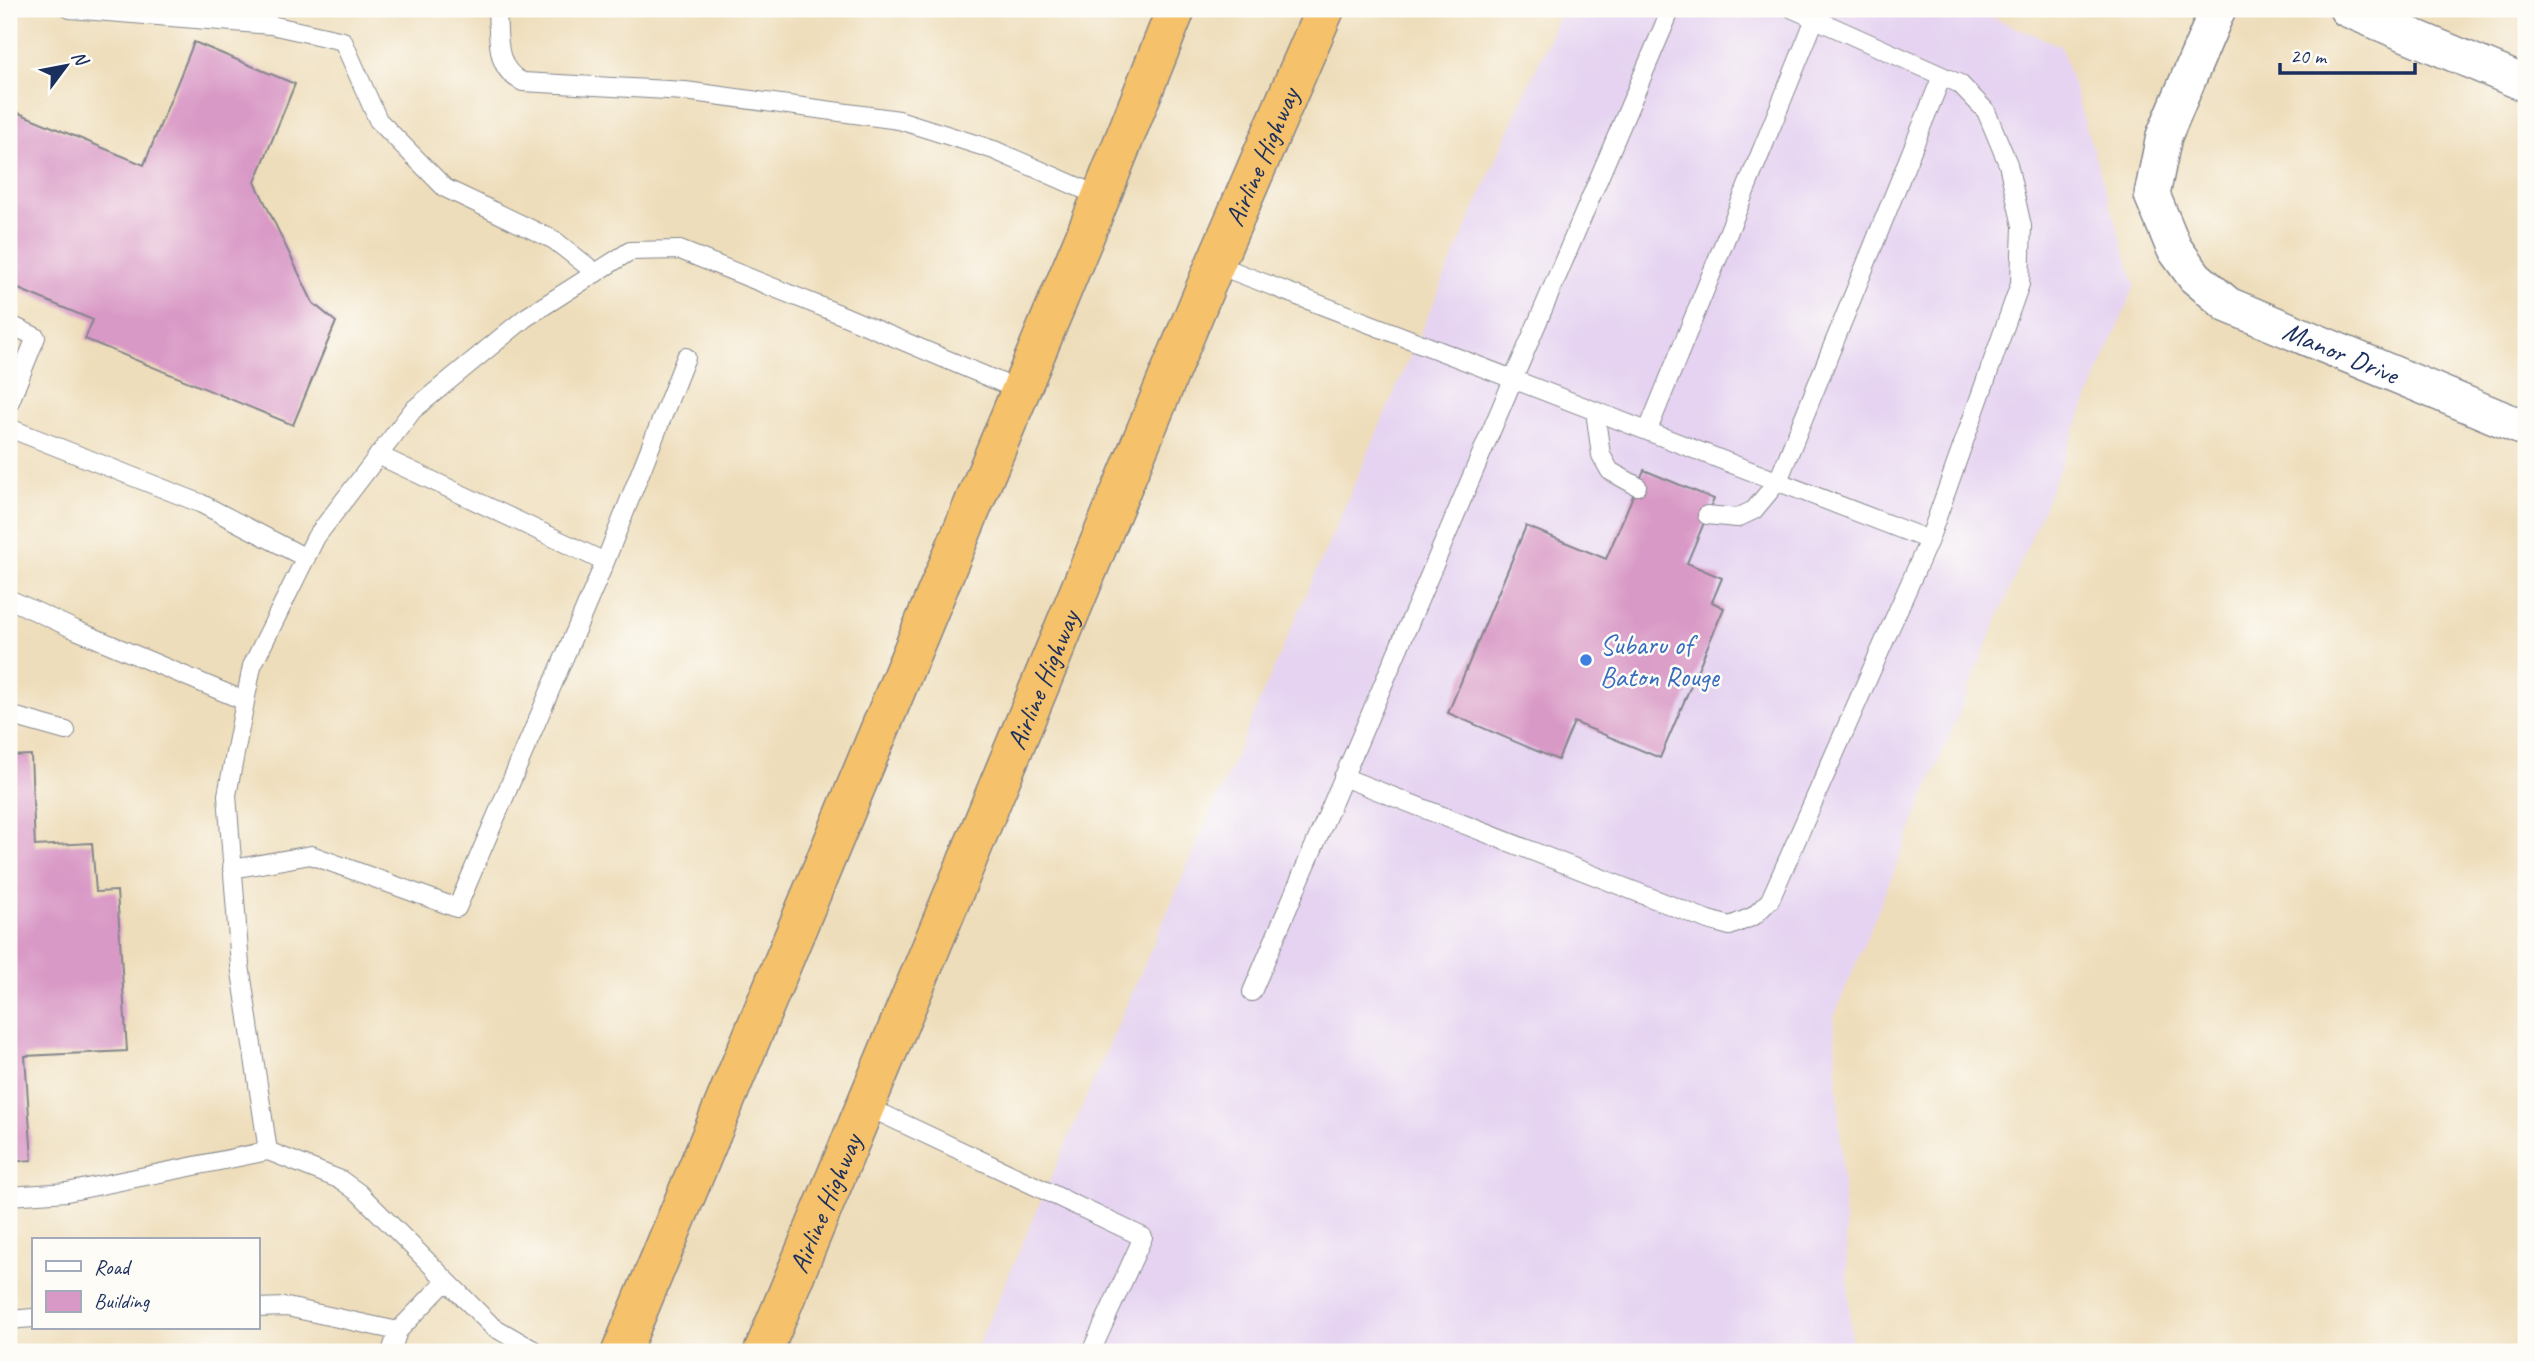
<svg xmlns="http://www.w3.org/2000/svg" width="2535" height="1361" font-family="Caveat,sans-serif">
<style>
.built{fill:#e5d3f1}
.building{fill:#d999c6}
.lines{fill:none;stroke-linecap:round;stroke-linejoin:round}
.service-casing{stroke:#84868c;stroke-width:20}
.minor-casing{stroke:#84868c;stroke-width:38}
.trunk-casing{stroke:#84868c;stroke-width:41}
.service{stroke:#fff;stroke-width:18}
.minor{stroke:#fff;stroke-width:35}
.trunk{stroke:#f5c16b;stroke-width:38}
.shop-dot{fill:#3f7fe0;stroke:#fdfcf7;stroke-width:2.5}
.labels{text-anchor:middle;stroke-width:5;stroke-linejoin:round;paint-order:stroke}
.street-label{font-size:28px;fill:#1b2f5e;stroke:#fdfcf7}
.shop-label{font-size:28px;fill:#366cbe;stroke:#fdfcf7;text-anchor:start}
</style>
<rect width="100%" height="100%" fill="#fdfcf7"/>
<filter id="ink" filterUnits="userSpaceOnUse"><feTurbulence type="fractalNoise" baseFrequency=".0143" numOctaves="2"/><feDisplacementMap in="SourceGraphic" scale="14" xChannelSelector="R" yChannelSelector="G"/><feConvolveMatrix kernelMatrix="1 2 1 2 8 2 1 2 1" color-interpolation-filters="sRGB"/></filter>
<filter id="wash" filterUnits="userSpaceOnUse"><feTurbulence type="fractalNoise" baseFrequency=".00686" numOctaves="4" result="noise"/><feDisplacementMap in="SourceGraphic" scale="28" xChannelSelector="R" yChannelSelector="G"/><feGaussianBlur stdDeviation="1.57" result="paint"/><feColorMatrix in="noise" values="0 0 0 0 0 0 0 0 0 0 0 0 0 0 0 0 0 1.4 0 .05"/><feComposite in="paint" operator="in"/></filter>
<g filter="url(#wash)">
<rect width="100%" height="100%" fill="#eeddba"/>
<path class="built" d="M1562,9H1972L2061,46L2135,285L1834,1017L1852,1352H975Z"/>
<g id="blocks">
<path class="building" d="M194,42L295,84L255,182L313,303L336,322L293,425L85,339L93,320L9,285V109L144,165Z
M1644,470L1714,499L1687,563L1722,578L1712,602L1724,608L1660,758L1574,722L1558,760L1448,713L1526,526L1606,559Z
M31,755L35,846L92,843L96,892L117,891L127,1051L25,1056L32,1160L9,1162V756Z"/>
</g>
</g>
<g filter="url(#ink)">
<use href="#blocks" fill-opacity="0" stroke="#84868c" stroke-width="2"/>
<g class="lines">
<defs>
<path id="service" d="M70,9L271,25L343,41L378,120L445,188L554,240L596,273
M497,9C499,36 494,69 523,82L685,91L899,120L994,150L1101,197
M1215,264L1929,540
M9,324L36,337L9,404
M1595,411L1601,455L1610,471L1637,486
M9,428L200,503L306,558
M1648,430L1815,19
M1707,515L1737,518L1754,510L1778,481L1942,76
M605,562L686,357
M9,599L76,630L245,701
M9,715L66,731
M1343,777L1708,920L1730,926L1754,916L1770,900L1929,540L2020,284L2022,226L2008,164L1986,111L1960,84L1793,9
M232,869L311,855L457,908L605,562L378,455
M1252,992L1671,9
M866,1106L1143,1237L1091,1352
M9,1196L67,1192L268,1151
M257,1308L287,1307L398,1331
M9,1320L33,1318
M391,1352L398,1331L446,1281
M537,1352L492,1326L359,1193L341,1180L268,1151L240,965L227,795L252,666L316,537L413,410L525,318L630,251L680,250L837,313L1021,391"/>
<g id="minor">
<path id="s1" d="M2218,9L2164,136L2152,195L2174,248L2195,277L2228,305L2526,429"/>
<path d="M2347,9L2526,84"/>
</g>
<g id="trunk">
<path d="M621,1352L1101,197L1176,9"/>
<path id="s2" d="M763,1352L1215,264L1325,9"/>
</g>
</defs>
<use href="#service" class="service-casing"/>
<use href="#minor" class="minor-casing"/>
<use href="#trunk" class="trunk-casing"/>
<use href="#service" class="service"/>
<use href="#minor" class="minor"/>
<use href="#trunk" class="trunk"/>
</g>
</g>
<circle class="shop-dot" cx="1586" cy="660" r="7"/>
<g class="labels">
<g class="street-label">
<text dy="10" stroke="none"><textPath href="#s2" startOffset="1295">Airline Highway</textPath></text>
<text dy="10" stroke="none"><textPath href="#s1" startOffset="457">Manor Drive</textPath></text>
<text dy="10" stroke="none"><textPath href="#s2" startOffset="728">Airline Highway</textPath></text>
<text dy="10" stroke="none"><textPath href="#s2" startOffset="161">Airline Highway</textPath></text>
</g>
<g class="shop-label">
<text x="1600" y="654">Subaru of<tspan x="1600" dy="32">Baton Rouge</tspan></text>
</g>
</g>
<rect width="2535" height="1361" fill="none" stroke="#fdfcf7" stroke-width="35"/>
<rect x="32" y="1238" width="228" height="91" fill="#fdfcf7" stroke="#a3aaba" stroke-width="2"/>
<rect x="46" y="1261" width="35" height="10" fill="#ffffff" stroke="#a3aaba" stroke-width="2"/>
<text x="94" y="1274" font-size="21" fill="#1b2f5e">Road</text>
<rect x="46" y="1291" width="35" height="21" fill="#d999c6" stroke="#a3aaba" stroke-width="2"/>
<text x="94" y="1308" font-size="21" fill="#1b2f5e">Building</text>
<g transform="translate(66 66) rotate(58)" stroke="#fdfcf7" stroke-width="5" paint-order="stroke">
<path d="M0-5L12 26L0 18L-12 26Z" fill="#1b2f5e"/>
<text y="-10" font-size="19" font-weight="bold" text-anchor="middle" fill="#1b2f5e">N</text>
</g>
<path d="M2280 63v10h135v-10" fill="none" stroke="#1b2f5e" stroke-width="3.5"/>
<text x="2290" y="63" font-size="21" fill="#1b2f5e" stroke="#fdfcf7" stroke-width="5" paint-order="stroke">20 m</text>
</svg>
